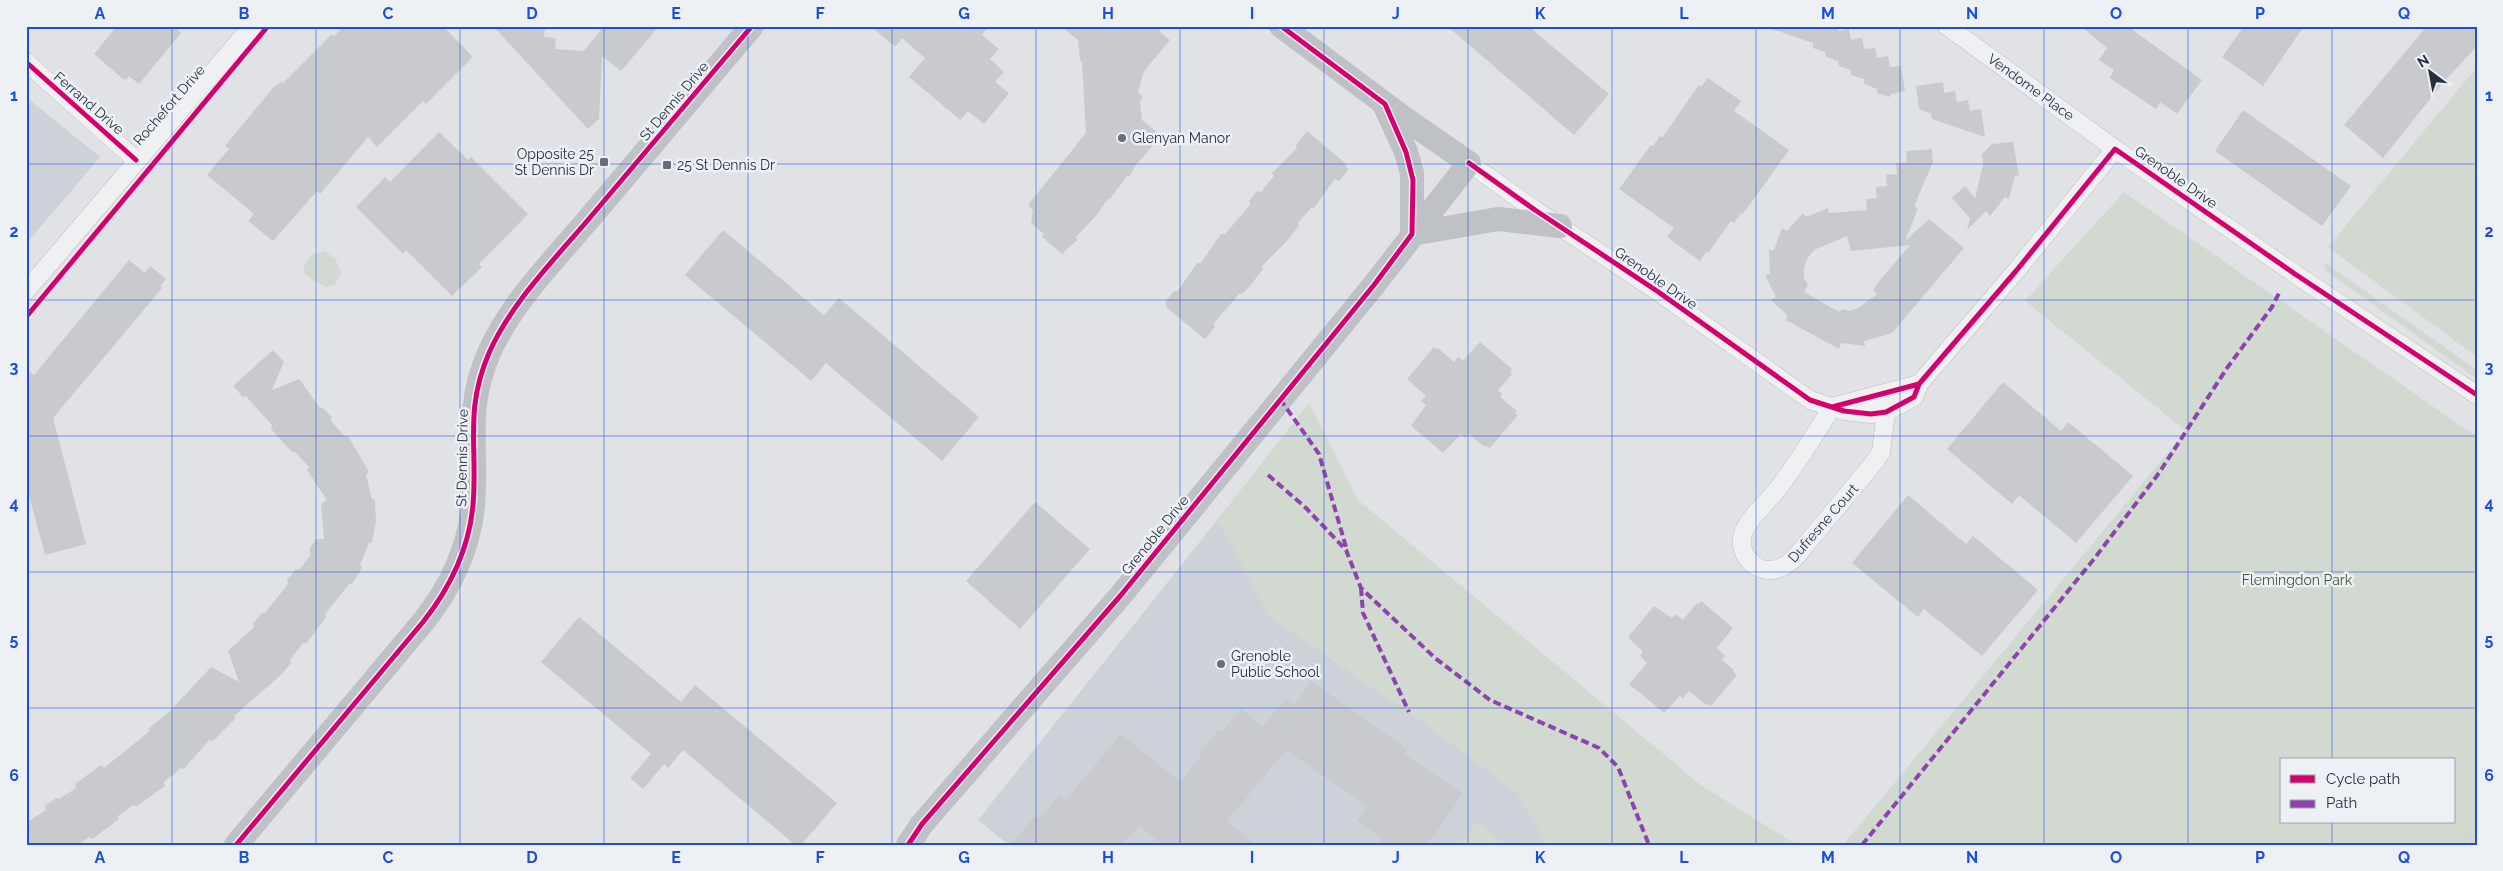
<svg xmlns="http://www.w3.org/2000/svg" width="2503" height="871" font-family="Raleway,sans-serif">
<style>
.built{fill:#cdd2d9}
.green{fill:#d1d9d0;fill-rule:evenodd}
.building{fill:#c8cacd;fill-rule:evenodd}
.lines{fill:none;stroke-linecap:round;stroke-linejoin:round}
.street-casing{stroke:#bec0c3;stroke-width:19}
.street{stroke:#eff0f2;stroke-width:18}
.secondary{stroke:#bec1c5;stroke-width:24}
.quiet{stroke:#8e44ad;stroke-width:4;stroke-dasharray:8 4;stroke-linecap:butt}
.cycleway-casing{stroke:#edf0f5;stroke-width:8}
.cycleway{stroke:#d6006c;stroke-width:5}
.grid{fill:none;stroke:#1d4ed8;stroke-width:1;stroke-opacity:0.55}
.poi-dot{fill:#676e79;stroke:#edf0f5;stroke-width:2}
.labels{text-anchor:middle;stroke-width:5;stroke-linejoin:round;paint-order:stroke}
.street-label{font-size:14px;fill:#26303f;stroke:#edf0f5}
.poi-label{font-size:14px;fill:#26303f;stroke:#edf0f5;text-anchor:start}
.park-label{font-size:14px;fill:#3c5b33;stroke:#edf0f5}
.neatline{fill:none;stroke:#1d4ed8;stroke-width:2}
.grid-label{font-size:16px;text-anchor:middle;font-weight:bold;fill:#1d4ed8}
</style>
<rect width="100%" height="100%" fill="#e0e2e5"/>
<path class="built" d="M26,97L100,157L26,244Z
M1218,519L1270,617L1409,712L1518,793L1547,845H1009L978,820Z"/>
<path class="green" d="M2477,67V357L2328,247Z
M2124,192L2477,437V845H1843L2186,431L2025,301ZM2282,760H2454V822H2282Z
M325,251L336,260L341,273L335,285L325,287L305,274L303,266L312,254Z
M2324,262L2477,370V379L2325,270Z
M1309,403L1358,500L1702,786L1797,845H1547L1518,793L1409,712L1270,617L1218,519Z
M1477,822L1506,845H1459Z"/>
<path class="building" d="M117,26H173L181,33L139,84L129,76L126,80L122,78L94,54Z
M344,26H443L473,57L426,104L423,101L377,147L368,137L320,194L317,191L273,241L248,221L254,214L207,175L229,149L225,146L273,88L281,82L282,84L332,34L334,36Z
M493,26H545L544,37L556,38L555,49L584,51L604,26H659L621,71L602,56L599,119L588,129Z
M870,26H989L982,35L999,49L990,59L1004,72L995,82L1009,93L984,124L968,111L960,120L909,77L925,58L902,38L895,47Z
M1061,26H1160V32L1170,40L1144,71L1138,92L1143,97L1140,101L1142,120L1161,136L1135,166L1130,176H1127L1110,199H1108L1096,216L1076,237L1077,240L1062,254L1042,237L1044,234L1031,223L1033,210L1028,205L1086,133L1082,62L1080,60L1078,40Z
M1447,26H1528L1609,94L1574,135Z
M1772,26H1838V31L1849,29L1851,40L1862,38L1864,49L1875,48L1877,58L1888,56L1890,67L1901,66L1905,91L1891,94L1890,97L1877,93V89L1864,84V79L1851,75V70L1839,66L1838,61L1826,57L1825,52L1813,48V43L1772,29Z
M2081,26H2127L2202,80L2177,114L2160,102L2156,109L2110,78L2114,70L2099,60L2107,48Z
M2244,26H2304L2263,86L2222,57Z
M2427,26H2477V46L2442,84L2383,158L2344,125Z
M1708,78L1741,101L1734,111L1789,150L1743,214L1741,213L1734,223L1731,221L1708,253L1706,252L1700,261L1667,237L1674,228L1619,189L1651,145L1653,146L1660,136L1662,138L1699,85L1701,87Z
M1943,82L1944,93L1955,91L1957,102L1968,100L1970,111L1981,109L1985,137L1932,119L1931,114L1919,109L1916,86Z
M2243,110L2351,186L2322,226L2215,151Z
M1307,131L1345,163L1348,170L1339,181L1335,179L1314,208H1311L1298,223L1299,226L1286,242L1262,266L1263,269L1249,287L1242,294H1239L1214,323L1215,327L1205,339L1167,308L1165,302L1174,291L1177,292L1197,263H1201L1221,234H1225L1250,205L1249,201L1257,191L1261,192L1274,176L1272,173L1297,148L1296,145Z
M439,132L468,160L471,157L528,214L479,264L482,267L452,296L406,250L403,254L356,207L385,177L390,182Z
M2013,142L2019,176L2015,175L2009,199L2005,197L1990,216L1986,211L1967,230L1970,218L1952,198L1965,186L1975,198L1983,164L1982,154L1992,144Z
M1932,149L1933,162L1914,206L1918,209L1905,241L1929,219L1964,248L1892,333L1864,341L1865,346L1841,343L1839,349L1786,320L1788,316L1771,300L1776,297L1765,275L1770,274L1769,250H1774L1782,228L1787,231L1803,213L1806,217L1828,208L1829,213L1867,210L1866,199L1877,198L1876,187L1887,186L1886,175L1897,174L1896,163L1907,162L1906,151ZM1847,236L1851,251L1910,245L1880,280L1873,290L1877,294L1858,308L1850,311L1842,309L1839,312L1804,292L1808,285L1804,278V268L1807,259L1814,250Z
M723,230L824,315L839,298L979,417L942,461L826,363L811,381L685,275Z
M129,260L145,273L150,266L166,279L160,286L162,288L53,418L86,544L45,555L26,484V369L34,375Z
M1480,342L1512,369L1510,372L1512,374L1498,390L1502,394L1500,397L1517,411L1515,413L1518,415L1490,448L1487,446L1485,447L1469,434L1465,438L1461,434L1443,453L1411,426L1426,405L1421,401L1426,396L1407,379L1434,347L1437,349L1438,348L1454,362L1458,357L1463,361Z
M273,350L284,362L272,390L299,379L320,408H323L332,417L331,421L344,436H348L369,472L366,475L372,499L375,500L376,521L372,542L369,543L360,565L362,568L352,584H349L325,614L326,617L307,643H303L290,660L291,663L282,674L235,715V719L213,741L209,740L184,769L181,768L164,782L165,786L137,806L133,805L118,816V820L92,839L89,837L78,845H26V823L46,810L45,806L56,798L59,799L76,788L75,784L101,765L104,768L150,731L148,729L171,710L211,667L239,682L228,651L254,627L253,624L262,613H265L288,584L287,580L296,569L299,570L311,554L309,550L316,539H324L321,504L327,500L307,470L309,467L295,452H292L271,429L272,425L246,396L243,397L233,386Z
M2003,382L2061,431L2068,422L2133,476L2076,543L2019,495L2012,504L1947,449Z
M1908,495L1966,544L1973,536L2038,590L1982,656L1924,609L1918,617L1852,563Z
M1035,502L1090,549L1020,629L966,581Z
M1701,601L1733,628L1717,648L1725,656L1722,660L1734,670L1733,672L1737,675L1711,706L1708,704L1706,705L1689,691L1683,698L1680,696L1664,713L1629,684L1647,663L1640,656L1643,652L1628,637L1654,606L1672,618L1675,614L1683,620L1697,603L1699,604Z
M579,617L681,702L695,685L837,803L801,845H795L683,750L668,768L664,764L643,789L630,778L651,754L541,662Z
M1311,681L1407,749L1404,754L1463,793L1427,845H1376L1381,837L1357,821L1367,806L1286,750L1227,821L1256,845H1163L1139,825L1122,845H1011L1035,816L1039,819L1059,795L1066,800L1121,734L1180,782L1202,755L1199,753L1219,729L1222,732L1241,709L1262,727L1286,699L1294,705Z"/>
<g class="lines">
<defs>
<path id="street" d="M1947,26L2115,149L2295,274L2477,395
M26,62L136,160
M1469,163L1535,210L1657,291L1810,400L1844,411L1871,414L1886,412L1914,397L1919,384L2016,271L2115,149
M26,291L252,26
M1832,407C1815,434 1799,461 1780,486C1770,500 1754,512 1746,527C1731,552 1759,581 1784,566C1796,560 1804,546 1813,536C1834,511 1855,486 1876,460L1881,452L1886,412
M1832,407L1919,384"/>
</defs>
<use href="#street" class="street-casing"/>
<use href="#street" class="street"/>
<path class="secondary" d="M1385,106L1406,152L1412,173V234
M1412,234L1498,219L1560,226
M236,845L423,622C450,588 469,549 473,505C478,447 464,411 489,353C512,301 557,257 593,214C646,152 699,89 752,26
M908,845L922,824L1121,595L1374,285L1469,163L1404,118L1281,26"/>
<path class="quiet" d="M1280,399L1319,454L1346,547
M1268,475L1306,508L1346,550L1361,588L1435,658L1490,700L1599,748L1618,767L1649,845
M1361,588L1363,613L1409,712
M1862,845L2094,559L2159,473L2227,368L2272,307L2279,293"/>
<defs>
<path id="cycleway" d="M26,62L136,160
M1469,163L1535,210L1657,291L1810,400L1844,411L1871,414L1886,412L1914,397L1919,384L2016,271L2115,149L2295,274L2477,395
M26,317L268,26
M1832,407L1919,384
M236,845L423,622C450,588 469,549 473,505C478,447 464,411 489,353C512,301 557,257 593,214C646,152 699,89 752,26
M908,845L922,824L1121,595L1374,285L1412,234L1413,180L1406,152L1385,104L1281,26"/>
</defs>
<use href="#cycleway" class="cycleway-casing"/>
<use href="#cycleway" class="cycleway"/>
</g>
<path class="grid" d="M172,26V845M316,26V845M460,26V845M604,26V845M748,26V845M892,26V845M1036,26V845M1180,26V845M1324,26V845M1468,26V845M1612,26V845M1756,26V845M1900,26V845M2044,26V845M2188,26V845M2332,26V760M26,164H2477M26,300H2477M26,436H2477M26,572H2477M26,708H2477M2332,822V845"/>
<g class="poi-dot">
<circle cx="1122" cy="138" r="5"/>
<rect x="599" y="157" width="10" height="10" rx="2.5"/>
<rect x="662" y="160" width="10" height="10" rx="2.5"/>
<circle cx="1221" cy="664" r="5"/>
</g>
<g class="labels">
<g class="street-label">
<text transform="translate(2031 87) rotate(36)" y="5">Vendome Place</text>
<text transform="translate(674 101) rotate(-50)" y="5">St Dennis Drive</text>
<text transform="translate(89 103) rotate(41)" y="5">Ferrand Drive</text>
<text transform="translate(169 105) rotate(-49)" y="5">Rochefort Drive</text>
<text transform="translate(2176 177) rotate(35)" y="5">Grenoble Drive</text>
<text transform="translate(1656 278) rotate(35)" y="5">Grenoble Drive</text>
<text transform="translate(462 458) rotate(-89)" y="5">St Dennis Drive</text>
<text transform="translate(1823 523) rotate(-49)" y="5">Dufresne Court</text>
<text transform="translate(1155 535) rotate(-51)" y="5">Grenoble Drive</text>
</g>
<g class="poi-label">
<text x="1132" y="143">Glenyan Manor</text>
<text x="594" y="159" text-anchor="end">Opposite 25<tspan x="594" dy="16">St Dennis Dr</tspan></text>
<text x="677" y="170">25 St Dennis Dr</text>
<text x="1231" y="661">Grenoble<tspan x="1231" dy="16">Public School</tspan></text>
</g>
<g class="park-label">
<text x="2297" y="585">Flemingdon Park</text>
</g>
</g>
<rect width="2503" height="871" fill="none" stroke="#edf0f5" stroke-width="55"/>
<rect x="2280" y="758" width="175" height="65" fill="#edf0f5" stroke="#9da3ac"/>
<rect x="2290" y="775" width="25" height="8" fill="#d6006c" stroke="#9da3ac"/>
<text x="2326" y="784" font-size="15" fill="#26303f">Cycle path</text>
<rect x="2290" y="800" width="25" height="8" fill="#8e44ad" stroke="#9da3ac"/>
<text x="2326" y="808" font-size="15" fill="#26303f">Path</text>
<g transform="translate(2430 72) rotate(328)" stroke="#edf0f5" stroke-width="4" paint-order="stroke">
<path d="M0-4L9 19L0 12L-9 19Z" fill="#26303f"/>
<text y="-8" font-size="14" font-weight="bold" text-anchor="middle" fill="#26303f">N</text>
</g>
<rect x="28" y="28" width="2448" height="816" class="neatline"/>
<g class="grid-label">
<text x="100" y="19">A</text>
<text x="244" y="19">B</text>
<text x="388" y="19">C</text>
<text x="532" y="19">D</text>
<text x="676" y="19">E</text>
<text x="820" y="19">F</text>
<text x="964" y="19">G</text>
<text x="1108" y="19">H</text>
<text x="1252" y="19">I</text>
<text x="1396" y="19">J</text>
<text x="1540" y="19">K</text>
<text x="1684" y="19">L</text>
<text x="1828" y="19">M</text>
<text x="1972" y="19">N</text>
<text x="2116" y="19">O</text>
<text x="2260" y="19">P</text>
<text x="2404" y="19">Q</text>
<text x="14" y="101">1</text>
<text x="2489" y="101">1</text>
<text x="14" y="237">2</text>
<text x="2489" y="237">2</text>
<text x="14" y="373">3</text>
<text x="2489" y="373">3</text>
<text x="14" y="509">4</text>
<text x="2489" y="509">4</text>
<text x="14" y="645">5</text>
<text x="2489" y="645">5</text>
<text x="14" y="781">6</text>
<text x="2489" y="781">6</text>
<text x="100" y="863">A</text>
<text x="244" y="863">B</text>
<text x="388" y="863">C</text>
<text x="532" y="863">D</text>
<text x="676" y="863">E</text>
<text x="820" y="863">F</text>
<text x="964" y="863">G</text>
<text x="1108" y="863">H</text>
<text x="1252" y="863">I</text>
<text x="1396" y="863">J</text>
<text x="1540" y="863">K</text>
<text x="1684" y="863">L</text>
<text x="1828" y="863">M</text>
<text x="1972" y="863">N</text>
<text x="2116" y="863">O</text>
<text x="2260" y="863">P</text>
<text x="2404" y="863">Q</text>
</g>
</svg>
